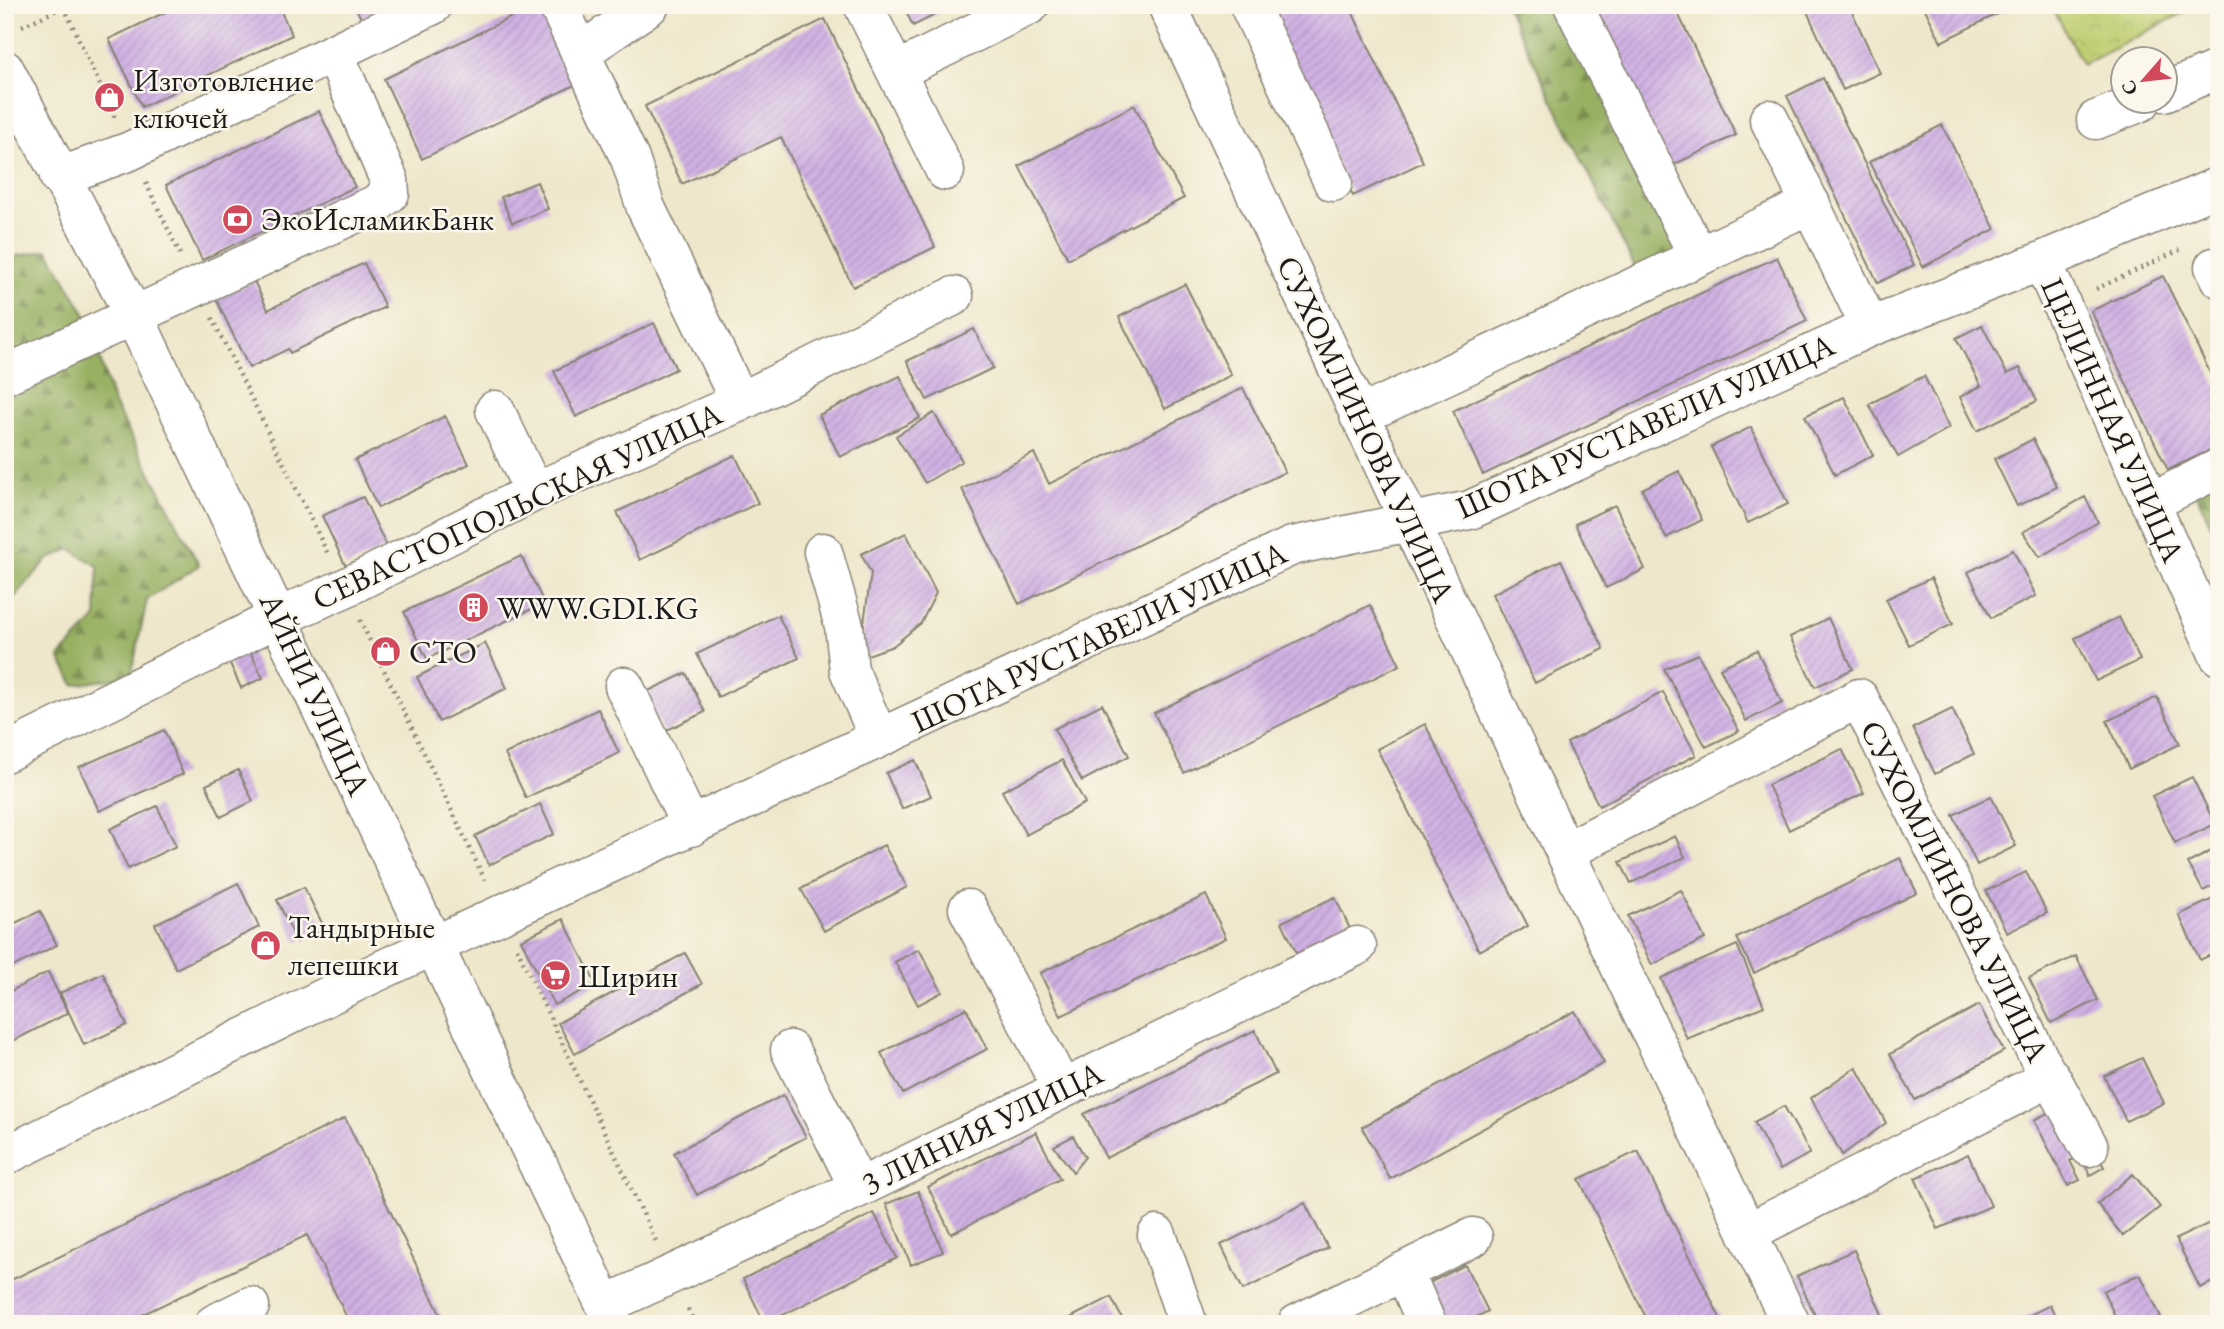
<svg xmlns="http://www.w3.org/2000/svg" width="2224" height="1329" font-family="'EB Garamond',serif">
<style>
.forest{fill:url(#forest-firs);stroke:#5a663f;stroke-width:2}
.park{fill:url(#park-crowns);stroke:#6e7446;stroke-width:2}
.building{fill:url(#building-hatch)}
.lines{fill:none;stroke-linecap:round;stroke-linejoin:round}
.minor-casing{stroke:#868274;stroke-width:41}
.path{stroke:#868274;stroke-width:4.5;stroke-dasharray:2 5;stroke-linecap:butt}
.minor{stroke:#fff;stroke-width:38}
.labels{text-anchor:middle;stroke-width:5;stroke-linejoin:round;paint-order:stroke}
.poi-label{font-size:32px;fill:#1c1c1c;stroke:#fbf7ec;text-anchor:start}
.street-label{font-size:32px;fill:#1c1c1c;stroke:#fbf7ec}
</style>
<defs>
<pattern id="forest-firs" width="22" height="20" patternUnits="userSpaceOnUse" patternTransform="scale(1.75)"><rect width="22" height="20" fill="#97b062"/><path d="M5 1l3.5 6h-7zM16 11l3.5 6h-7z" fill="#7a8e50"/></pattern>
<pattern id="park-crowns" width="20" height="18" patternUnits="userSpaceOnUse" patternTransform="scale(1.75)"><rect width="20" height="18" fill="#bfcd6f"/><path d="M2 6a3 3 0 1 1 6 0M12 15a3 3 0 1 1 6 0" fill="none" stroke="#a4af60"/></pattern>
<pattern id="building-hatch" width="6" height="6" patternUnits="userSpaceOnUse" patternTransform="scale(1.75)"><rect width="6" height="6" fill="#cfb0e3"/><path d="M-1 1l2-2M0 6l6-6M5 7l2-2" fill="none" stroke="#b197c2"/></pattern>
</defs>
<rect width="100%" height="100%" fill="#fbf7ec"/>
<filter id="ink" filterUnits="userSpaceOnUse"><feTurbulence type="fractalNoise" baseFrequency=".0143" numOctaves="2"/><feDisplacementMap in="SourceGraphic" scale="14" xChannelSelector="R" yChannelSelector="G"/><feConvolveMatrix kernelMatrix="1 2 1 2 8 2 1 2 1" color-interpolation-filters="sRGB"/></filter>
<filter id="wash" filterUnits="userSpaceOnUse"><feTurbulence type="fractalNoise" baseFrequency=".00686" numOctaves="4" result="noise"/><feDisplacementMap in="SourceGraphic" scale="28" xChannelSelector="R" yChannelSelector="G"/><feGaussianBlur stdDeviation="1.57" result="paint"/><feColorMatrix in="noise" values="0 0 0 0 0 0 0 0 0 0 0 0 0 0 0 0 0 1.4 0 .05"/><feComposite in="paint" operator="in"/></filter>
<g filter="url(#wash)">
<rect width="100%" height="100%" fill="#efe7cb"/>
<path class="forest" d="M1506,5H1567L1688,252L1638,274Z
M48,250L87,317L113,402L199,565L147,600L131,676L74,685L59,657L96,618L98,566L70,549L47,560L5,608V298L16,256Z
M2219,480V542L2195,491Z"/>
<path class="park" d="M2067,5H2198L2083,65L2055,12Z"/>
<g id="blocks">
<path class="building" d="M180,5H278L292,35L142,107L109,39Z
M355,5H391L361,19Z
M536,5H547L583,81L422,159L384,79Z
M903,5H955L913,26Z
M1262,5H1349L1423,162L1353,196Z
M1590,5H1674L1736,135L1667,168Z
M1804,5H1849L1880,73L1843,90Z
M1923,5H2015L1941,42Z
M825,19L935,247L853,287L781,137L682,184L645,106Z
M1823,78L1914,265L1878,283L1787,96Z
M1134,105L1184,198L1068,259L1019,166Z
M319,111L355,187L202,260L166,185Z
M1942,125L1995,229L1923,267L1869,162Z
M537,182L548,209L512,223L501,197Z
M1777,257L1807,321L1483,475L1453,411Z
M364,263L385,307L290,353L288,349L249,368L216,299L254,281L268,310Z
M2163,276L2219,391V446L2168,470L2091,311Z
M1185,284L1231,375L1165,409L1119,317Z
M654,323L676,369L576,417L554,371Z
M1982,325L2007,374L2020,368L2037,401L1977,431L1960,397L1981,386L1956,338Z
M974,329L993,368L927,400L907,361Z
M900,376L920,418L840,457L819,415Z
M1924,376L1949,428L1898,457L1869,404Z
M1243,388L1285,472L1019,604L962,489L1034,453L1049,484Z
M1844,397L1873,455L1835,475L1805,416Z
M934,413L962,461L925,483L896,436Z
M445,416L469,464L378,508L355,460Z
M1751,427L1788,504L1748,523L1711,447Z
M2033,439L2057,487L2017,506L1994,459Z
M735,455L758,503L640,560L617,512Z
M1679,471L1702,520L1666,538L1642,489Z
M363,497L387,547L346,567L322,516Z
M2085,497L2098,522L2040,557L2023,532Z
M1615,505L1645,569L1606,588L1575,524Z
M906,533L936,593L921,623L893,646L859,658L871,573L861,554Z
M2013,550L2036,596L1991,618L1968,572Z
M521,556L544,603L427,659L404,612Z
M1561,560L1604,649L1535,683L1492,594Z
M1931,578L1953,624L1909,645L1886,599Z
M1370,605L1400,665L1184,773L1154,713Z
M778,615L799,658L718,697L697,654Z
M2119,617L2140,660L2096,681L2075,638Z
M1828,618L1853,669L1815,687L1790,637Z
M485,643L507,688L439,722L417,677Z
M248,647L263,678L241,688L227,657Z
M1757,650L1782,703L1746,721L1720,668Z
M1698,654L1739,731L1706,747L1664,669Z
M686,673L705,712L663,732L644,693Z
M1663,692L1696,755L1599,806L1567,743Z
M2157,697L2180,744L2129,769L2107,721Z
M1102,704L1129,756L1082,781L1054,729Z
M598,709L619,753L526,798L505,754Z
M1952,709L1974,754L1935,774L1913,728Z
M1425,724L1528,926L1479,951L1377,749Z
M164,730L183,774L99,811L79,767Z
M1842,749L1864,793L1789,830L1768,785Z
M915,760L931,796L902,809L886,773Z
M1062,760L1085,803L1026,835L1002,791Z
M238,770L253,801L221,817L206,785Z
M2192,777L2215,824L2175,843L2152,796Z
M1991,796L2016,846L1977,865L1953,815Z
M540,804L554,834L489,865L475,836Z
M157,806L176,846L128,869L110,829Z
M1675,836L1685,857L1631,883L1620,862Z
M884,845L907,887L824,931L801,889Z
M2219,847V883L2203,891L2188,863Z
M1900,858L1917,893L1754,973L1737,938Z
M2026,872L2047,913L2007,933L1986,891Z
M238,883L259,927L176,969L155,924Z
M304,887L325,929L297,942L277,900Z
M1681,890L1705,939L1652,965L1628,916Z
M1206,895L1226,938L1061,1016L1040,973Z
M2219,896V951L2200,960L2179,915Z
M1335,897L1350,929L1297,954L1282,922Z
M40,911L57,945L5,971V928Z
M563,919L596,984L554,1005L521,940Z
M1737,945L1764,1006L1687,1039L1661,978Z
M919,949L942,992L918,1005L895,962Z
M685,953L702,984L575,1054L558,1023Z
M2076,956L2098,1000L2051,1023L2029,978Z
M48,972L68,1013L5,1045V994Z
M103,973L127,1025L84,1045L60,993Z
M1979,1005L2004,1051L1915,1100L1890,1054Z
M966,1008L987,1049L903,1094L881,1053Z
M1575,1011L1604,1063L1390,1179L1362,1127Z
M1255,1030L1276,1074L1106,1158L1084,1114Z
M2142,1058L2164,1103L2126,1121L2104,1076Z
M1856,1067L1886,1123L1842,1155L1811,1098Z
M783,1095L806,1137L697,1195L674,1153Z
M2065,1104L2089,1151L2070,1161L2080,1180L2068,1186L2034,1120Z
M1784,1106L1810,1153L1780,1170L1754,1122Z
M345,1118L445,1324H350L307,1235L123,1324H5V1283Z
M1036,1132L1060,1179L951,1234L928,1187Z
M1073,1136L1085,1157L1073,1172L1054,1146Z
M1638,1151L1723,1324H1649L1579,1179Z
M1968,1154L1991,1206L1938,1229L1915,1178Z
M2098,1155L2104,1167L2090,1175L2086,1167L2096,1161Z
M2133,1174L2160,1207L2123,1236L2097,1204Z
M918,1191L943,1252L911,1265L886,1204Z
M1305,1203L1328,1248L1243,1290L1221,1245Z
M874,1213L897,1258L765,1324L743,1279Z
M2216,1220L2219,1226V1279L2200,1288L2176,1239Z
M1854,1250L1884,1319L1873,1324H1819L1797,1276Z
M1465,1265L1488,1311L1464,1324H1445L1425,1285Z
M2140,1274L2161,1317L2147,1324H2119L2103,1291Z
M1111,1297L1125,1324H1058Z
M2050,1305L2059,1324H2012Z"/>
</g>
</g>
<g filter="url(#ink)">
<use href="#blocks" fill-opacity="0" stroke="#868274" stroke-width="2"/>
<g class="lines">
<defs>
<path id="minor" d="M558,5L630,159L646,208L740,402
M863,5L945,171
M1167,5L1565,852L1791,1324
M1249,5L1333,182
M1573,5L1698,256
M580,53L650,5
M5,70L133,314L614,1324
M897,71L1030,5
M2164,92L2219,69
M1769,119L1870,327
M2096,120L2141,102
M59,177L130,151L433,5
M2042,261L2219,656
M2214,267L2219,278
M5,375L376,204L390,193L389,180L334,53
M495,410L534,492
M1359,416L1811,204
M2150,503L2219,468
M823,552L844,626L849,670L879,738
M624,686L691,827
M5,753L279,617L345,588L534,492L740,402L954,296
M1565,852L1859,698L2049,1078L1747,1233
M968,909L1062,1089
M790,1050L859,1188
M2051,1077L2089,1147
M5,1156L360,980L1292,546L1470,510L1870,327L2042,261L2219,186
M1157,1235L1188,1324
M1404,1271L1427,1324
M605,1305L859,1188L1357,946
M214,1324L250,1306
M1297,1324L1473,1237"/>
</defs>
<use href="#minor" class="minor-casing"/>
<path class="path" d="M64,7L115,118
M22,26L68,5
M146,183L180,254
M2096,289L2180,250
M212,318L329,556
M360,620L485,880
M517,948L656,1241
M688,1309L695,1324
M2202,1324L2219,1316"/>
<use href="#minor" class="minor"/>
</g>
</g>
<defs>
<symbol id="shop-disc" viewBox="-11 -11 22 22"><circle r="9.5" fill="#d1495b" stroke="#fbf7ec"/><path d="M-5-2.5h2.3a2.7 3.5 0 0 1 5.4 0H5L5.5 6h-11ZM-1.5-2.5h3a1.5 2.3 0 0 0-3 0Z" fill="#fff"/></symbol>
<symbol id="bank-disc" viewBox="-11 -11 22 22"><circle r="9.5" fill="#d1495b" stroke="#fbf7ec"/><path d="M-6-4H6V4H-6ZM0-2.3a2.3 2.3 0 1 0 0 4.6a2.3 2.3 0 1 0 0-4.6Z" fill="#fff"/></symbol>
<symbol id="building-disc" viewBox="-11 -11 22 22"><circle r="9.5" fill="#d1495b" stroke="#fbf7ec"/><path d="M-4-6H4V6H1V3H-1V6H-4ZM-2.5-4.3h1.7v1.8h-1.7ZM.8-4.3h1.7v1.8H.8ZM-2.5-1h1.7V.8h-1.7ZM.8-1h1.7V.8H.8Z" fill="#fff"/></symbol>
<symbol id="supermarket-disc" viewBox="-11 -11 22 22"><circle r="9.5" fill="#d1495b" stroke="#fbf7ec"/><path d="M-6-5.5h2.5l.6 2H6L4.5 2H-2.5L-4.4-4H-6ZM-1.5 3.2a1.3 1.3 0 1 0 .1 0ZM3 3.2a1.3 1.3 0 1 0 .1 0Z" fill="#fff"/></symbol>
</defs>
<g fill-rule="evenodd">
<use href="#shop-disc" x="92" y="80" width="35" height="35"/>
<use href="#bank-disc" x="220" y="202" width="35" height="35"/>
<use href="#building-disc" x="456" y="590" width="35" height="35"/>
<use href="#shop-disc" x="368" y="634" width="35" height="35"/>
<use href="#shop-disc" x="248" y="928" width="35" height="35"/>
<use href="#supermarket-disc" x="538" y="958" width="35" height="35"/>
</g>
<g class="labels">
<g class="poi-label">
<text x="133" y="91">Изготовление<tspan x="133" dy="37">ключей</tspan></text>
<text x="261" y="230">ЭкоИсламикБанк</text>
<text x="497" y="619">WWW.GDI.KG</text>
<text x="409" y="663">СТО</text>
<text x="288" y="938">Тандырные<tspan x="288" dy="37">лепешки</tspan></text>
<text x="578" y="987">Ширин</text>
</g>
<g class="street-label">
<text transform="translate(2113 420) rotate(66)" y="11">ЦЕЛИННАЯ УЛИЦА</text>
<text transform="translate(1645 426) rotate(-24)" y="11">ШОТА РУСТАВЕЛИ УЛИЦА</text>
<text transform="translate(1366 429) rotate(65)" y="11">СУХОМЛИНОВА УЛИЦА</text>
<text transform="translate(517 506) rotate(-25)" y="11">СЕВАСТОПОЛЬСКАЯ УЛИЦА</text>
<text transform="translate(1099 637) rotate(-25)" y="11">ШОТА РУСТАВЕЛИ УЛИЦА</text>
<text transform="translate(315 694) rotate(65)" y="11">АЙНИ УЛИЦА</text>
<text transform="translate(1955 891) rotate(63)" y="11">СУХОМЛИНОВА УЛИЦА</text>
<text transform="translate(982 1128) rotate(-26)" y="11">3 ЛИНИЯ УЛИЦА</text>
</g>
</g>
<rect width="2224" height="1329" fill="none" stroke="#fbf7ec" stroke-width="28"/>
<g transform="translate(2144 80) rotate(242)"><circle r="33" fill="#fbf7ec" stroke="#a29f99" stroke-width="2"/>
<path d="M0-5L12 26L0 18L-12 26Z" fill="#d1495b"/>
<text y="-10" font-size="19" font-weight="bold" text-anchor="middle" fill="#1c1c1c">С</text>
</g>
</svg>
